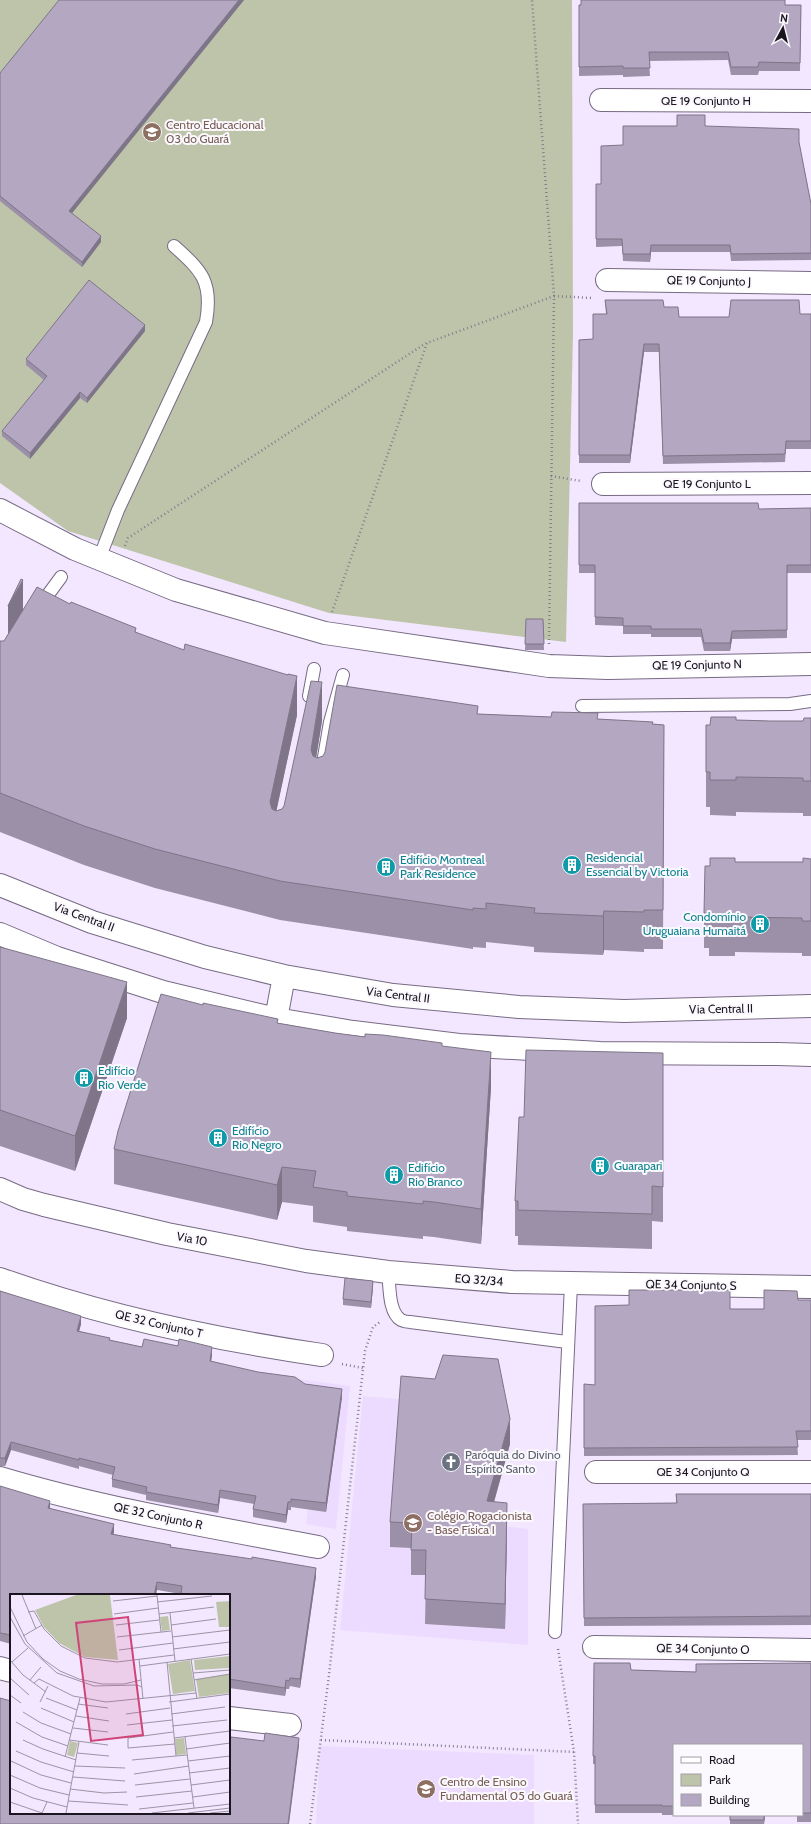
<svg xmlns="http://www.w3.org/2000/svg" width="811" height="1824" font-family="Cabin,sans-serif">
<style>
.built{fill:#ecdbff}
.green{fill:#bdc4a9}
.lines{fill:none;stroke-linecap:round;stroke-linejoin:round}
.service-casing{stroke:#776b84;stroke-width:14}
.minor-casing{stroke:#776b84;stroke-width:24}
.tertiary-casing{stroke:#776b84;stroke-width:24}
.path{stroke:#857d8e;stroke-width:2.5;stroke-dasharray:1 3;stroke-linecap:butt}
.service{stroke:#fff;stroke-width:12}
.minor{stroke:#fff;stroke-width:22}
.tertiary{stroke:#fff;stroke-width:22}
.wall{fill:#9b90a7}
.shaded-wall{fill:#7e7588}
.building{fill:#b4a7c2;stroke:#7e7588}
.labels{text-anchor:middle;stroke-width:4;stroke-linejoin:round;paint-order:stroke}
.street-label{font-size:12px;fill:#1a151f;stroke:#fbf8fe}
.education-label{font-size:12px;fill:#785e54;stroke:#fbf8fe;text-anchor:start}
.culture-label{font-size:12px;fill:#0d838f;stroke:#fbf8fe;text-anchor:start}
.worship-label{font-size:12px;fill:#5b616d;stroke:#fbf8fe;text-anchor:start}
.inset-road{fill:none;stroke:#9c93a5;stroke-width:1}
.view{fill:#d04478;fill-opacity:0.15;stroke:#d04478;stroke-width:2}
.inset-edge{fill:none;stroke:#1a151f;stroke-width:2}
</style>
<rect width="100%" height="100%" fill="#f2e7fe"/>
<path class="built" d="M254,1373L350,1386L336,1529L306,1524L315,1449Z
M363,1396L431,1402L425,1517L528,1529V1645L340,1630Z
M320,1746L534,1755V1824H316Z"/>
<path class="green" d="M0,0H572L573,334L566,642L329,613L68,531L0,483Z"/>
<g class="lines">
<defs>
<path id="service" d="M99,559L118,510L206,322C213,282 202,271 174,246
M39,607L61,577
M309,696L314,669
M582,706L790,704L811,701
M322,769L330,722L343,675
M388,1272C390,1285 388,1312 401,1320C403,1321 407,1322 410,1322L567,1342
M555,1632L571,1284"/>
<path id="minor" d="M601,100L811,101
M607,280L811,283
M603,484L811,483
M0,510L75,549L176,590L325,633L549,666L608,668L811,664
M0,1189L23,1199L44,1205L167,1234L306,1261L388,1272L512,1282L811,1287
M0,1279C104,1316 212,1339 322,1355
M596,1472H811
M0,1478C104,1509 211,1527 318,1547
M594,1647L811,1650
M0,1668L11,1671
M229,1718L290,1725"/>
<path id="tertiary" d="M0,885L92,922L205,957L284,976L393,995L519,1007L624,1011L811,1006
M0,934L57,958L163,992L276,1019L353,1032L459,1045L600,1053L778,1054L811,1055
M276,1019L284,976"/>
</defs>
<use href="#service" class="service-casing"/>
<use href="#minor" class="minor-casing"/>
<use href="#tertiary" class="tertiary-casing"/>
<path class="path" d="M551,476L581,481
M125,546L128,538L426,343
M332,612L427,343L554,296L532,0
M549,644L554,296L593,298
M342,1364L363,1368
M558,1649L574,1752L578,1824
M321,1740L574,1752
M310,1824L329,1675L365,1351L373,1327L380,1322"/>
<use href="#service" class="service"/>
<use href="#minor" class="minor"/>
<use href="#tertiary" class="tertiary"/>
</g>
<path class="wall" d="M244,0L71,213L101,242L82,267L0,201V73Z
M579,5H801L800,71H759L758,75H731L728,60L649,61L650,76L623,77V75L579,76Z
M705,126L799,143L811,204V260L731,261L730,252H651L650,262L623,261L622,246L596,247V184H601L623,145Z
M605,300L664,307L679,317H729L811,314V449H786L785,462L663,464L659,352H644L630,463H579V340L593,339L606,314Z
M145,331L87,403L80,398L30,459L2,436V431L44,380L26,365V359Z
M579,503L759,509L811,508V573H787V638L732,639L730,651H704L701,637H651V634H623V626L595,625V573H579Z
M70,604L136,632L297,715L276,811L282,809L284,806L322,721L316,758H317L478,714L598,719L664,725L663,949H644V952L604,950L603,955L534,952V947L486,942V948L473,947V949L280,920L155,888L84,865L0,832V641H4L23,609Z
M526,619H543L544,650H525Z
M811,718V816H803V813L736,812V816L710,815V807H706V772L710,725L736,720L770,721H803Z
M811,859V956H802V953L735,952V956H709V948H704V913L710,866L735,862H803Z
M0,947L127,1018L75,1171L0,1146Z
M278,1023L335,1033L442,1046L491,1087L481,1244L434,1237L423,1236V1239L347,1231V1227L313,1222V1206L282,1202L277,1220L114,1184V1149Z
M663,1053V1222L652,1221V1249L518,1245V1236H515V1201L524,1117Z
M373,1286L371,1308L343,1305V1299Z
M0,1291L81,1324L79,1331L110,1340L142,1347L212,1355L211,1361L305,1384L342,1397L326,1512L291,1507V1510H288L286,1523L253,1517V1509L254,1504L220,1498L218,1513L146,1500V1495L112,1487V1479L113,1475L79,1466V1469L11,1450L5,1466H0Z
M798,1300H811V1440H797L798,1455L584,1456V1384L595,1385L730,1309H764Z
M510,1444L494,1502L507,1528L505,1629L425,1624L426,1575H411V1548L390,1547V1522Z
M0,1486L50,1508L114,1532L113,1534L171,1547L316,1576L300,1688L290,1686L289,1689H286L285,1696L229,1688V1595L181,1594L157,1590L11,1595V1644L0,1641Z
M676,1494H811V1625L584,1626L583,1504L676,1503Z
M594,1663L631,1670L696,1672L811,1663V1822H797V1815H802V1745H674V1815H662V1813H595V1764H593Z
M730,1815H765L764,1824H730Z"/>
<path class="shaded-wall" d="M239,0H244L69,217V211Z
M101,236V242L82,267V262Z
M651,245V252L650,262V254Z
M145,325V331L87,403V398Z
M644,344V352L630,463V455Z
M80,392V398L30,459V453Z
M23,580V619L8,646V606Z
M732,631V639L730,651V643Z
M297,676V715L270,841V802Z
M322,682V721L311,789V750Z
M604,911V950L603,955V916Z
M127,982V1018L75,1171V1136Z
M491,1052V1087L481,1244V1209Z
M282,1167V1202L277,1220V1185Z
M373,1281V1286L371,1308V1302Z
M81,1316V1324L77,1339V1331Z
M212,1347V1355L210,1369V1361Z
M342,1389V1397L326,1512V1503Z
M510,1419V1444L487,1527V1501Z
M11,1442V1450L5,1466V1458Z
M220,1490V1498L218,1513V1505Z
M50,1501V1509L48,1508Z
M288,1502V1510L286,1523V1515Z
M507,1503V1528L505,1629V1604Z
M114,1524V1532L111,1542V1534Z
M316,1568V1576L300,1688V1679Z
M157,1582V1590L156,1595H154Z
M286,1680V1689L285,1696V1688Z
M299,1738V1746L289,1824H288Z
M764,1815H765L764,1824Z"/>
<path class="building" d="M59,0H239L69,211L101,236L82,262L0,196V73Z
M581,0H785V5H801L800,63L759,62L758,67H731L728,52H649L650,68H623V66L579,67V5H581Z
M677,115H705V126L799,129V142L811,204V253L731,254L730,245H651L650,254H623L622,239H596V184H601V146L623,145V126H677Z
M89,280L145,325L87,398L80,392L30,453L2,431L47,376L26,359Z
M605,300H663L664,307H678L679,317H729L731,300H799L800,314H811V441H786L785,454L663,456L659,344H644L630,455H579V340L593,339V314H607Z
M579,503H758L759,509L811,508V565H787V630L732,631L730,643H704L701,629H651V626H623V618L595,617V565H579Z
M21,579L23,580L8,606Z
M37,587L70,604L71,602L136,628L135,632L184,650L185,644L288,675V674L297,676L270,802L272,809L276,811L282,809L284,806L311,681L322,682L311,750L313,756L317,758L323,756L325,752L337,685L478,706L477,714L551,717L552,712L598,713L597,719L653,722L652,724L664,725L663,910H644V912L604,911L603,916L534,913L535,908L486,903V909L473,908V910L280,881L155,849L84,826L0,793V641H4Z
M526,619H543L544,644H525Z
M711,717H736V720L770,721H803L804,718H811V781H803V778L736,777V780H710V772H706V725H710Z
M710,858H735V862H803V858L811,859V921H802V918L735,917V921H709L710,913H704L705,866H710Z
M0,947L127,982L75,1136L0,1110Z
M161,994L203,1005V1003L278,1019L277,1023L335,1033L365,1037V1034L383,1035L442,1043V1046L491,1052L481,1209L434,1202L423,1201V1204L347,1196V1192L313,1187L316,1171L282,1167L277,1185L114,1149L118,1131Z
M526,1050L663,1053V1187L652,1186V1214L518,1210V1201H515L519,1117H524Z
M345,1278L373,1281L371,1302L343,1299Z
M629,1290H730V1309H764V1290L797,1291L798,1300H811V1431H796L798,1447L584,1448V1384L595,1385V1306L629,1305Z
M0,1291L81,1316L77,1331L110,1338L109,1340L142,1347L144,1339L178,1346L179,1339L212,1347L210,1361L258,1372L295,1377L305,1384L342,1389L326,1503L291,1499V1502H288L286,1515L253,1509L256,1496L220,1490L218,1505L146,1492L147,1487L112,1479L115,1467L79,1458V1460L11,1442L5,1458H0Z
M443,1355L498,1359L510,1419L487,1501L507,1503L505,1604L425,1599L426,1550H411L412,1523L390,1522L401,1376L435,1379Z
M0,1486L50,1501L48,1508L114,1524L111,1534L171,1545L170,1547L252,1559V1557L316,1568L300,1679L290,1678L289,1681L286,1680L285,1688L229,1679V1595H181L182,1586L157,1582L154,1595H11V1635L0,1633Z
M676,1494H811V1616L584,1618L583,1504L677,1503Z
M594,1663H630L631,1670L696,1672V1664L811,1663V1813H802V1745H674V1806H662V1805H595V1756H593Z
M0,1698L11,1701V1813H229V1747L231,1737L264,1741L265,1733L299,1738L288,1824H0Z
M730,1815H764V1820H730Z"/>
<defs>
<symbol id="school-disc" viewBox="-11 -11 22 22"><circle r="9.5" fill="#8d6e63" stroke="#fbf8fe"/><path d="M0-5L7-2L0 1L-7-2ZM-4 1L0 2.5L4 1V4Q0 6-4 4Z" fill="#fff"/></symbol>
<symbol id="building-disc" viewBox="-11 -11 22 22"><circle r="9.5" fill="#0f9aa8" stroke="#fbf8fe"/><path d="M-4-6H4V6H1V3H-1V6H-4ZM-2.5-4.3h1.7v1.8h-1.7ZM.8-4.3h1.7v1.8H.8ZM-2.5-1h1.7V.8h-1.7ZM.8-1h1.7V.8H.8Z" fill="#fff"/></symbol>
<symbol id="church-disc" viewBox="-11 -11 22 22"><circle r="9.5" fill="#6b7280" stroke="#fbf8fe"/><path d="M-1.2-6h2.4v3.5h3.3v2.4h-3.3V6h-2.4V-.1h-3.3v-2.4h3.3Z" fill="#fff"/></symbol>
</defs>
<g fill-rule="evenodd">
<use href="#school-disc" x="141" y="121" width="22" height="22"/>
<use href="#building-disc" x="561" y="854" width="22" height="22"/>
<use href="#building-disc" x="375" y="856" width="22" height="22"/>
<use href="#building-disc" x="749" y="913" width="22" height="22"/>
<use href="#building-disc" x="73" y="1067" width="22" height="22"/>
<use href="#building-disc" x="207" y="1127" width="22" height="22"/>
<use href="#building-disc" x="589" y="1155" width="22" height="22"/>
<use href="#building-disc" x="383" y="1164" width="22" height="22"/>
<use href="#church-disc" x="440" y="1451" width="22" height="22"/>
<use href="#school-disc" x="402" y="1512" width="22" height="22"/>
<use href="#school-disc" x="415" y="1778" width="22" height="22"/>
</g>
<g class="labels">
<g class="street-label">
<text x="706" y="105">QE 19 Conjunto H</text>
<text transform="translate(709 281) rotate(1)" y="4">QE 19 Conjunto J</text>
<text x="707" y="488">QE 19 Conjunto L</text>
<text transform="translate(697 665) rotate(-1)" y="4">QE 19 Conjunto N</text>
<text transform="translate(84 917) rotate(20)" y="4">Via Central II</text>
<text transform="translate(398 995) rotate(7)" y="4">Via Central II</text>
<text transform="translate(721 1009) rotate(-1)" y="4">Via Central II</text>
<text transform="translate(192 1239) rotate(11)" y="4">Via 10</text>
<text transform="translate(479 1280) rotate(4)" y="4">EQ 32/34</text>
<text transform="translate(691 1285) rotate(1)" y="4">QE 34 Conjunto S</text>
<text transform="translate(159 1324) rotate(13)" y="4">QE 32 Conjunto T</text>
<text x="703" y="1476">QE 34 Conjunto Q</text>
<text transform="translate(158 1516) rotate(12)" y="4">QE 32 Conjunto R</text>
<text transform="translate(703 1649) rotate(1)" y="4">QE 34 Conjunto O</text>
</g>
<g class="education-label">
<text x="166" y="129">Centro Educacional<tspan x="166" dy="14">03 do Guará</tspan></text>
<text x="427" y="1520">Colégio Rogacionista<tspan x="427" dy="14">- Base Física I</tspan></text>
<text x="440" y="1786">Centro de Ensino<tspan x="440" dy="14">Fundamental 05 do Guará</tspan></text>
</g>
<g class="culture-label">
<text x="586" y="862">Residencial<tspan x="586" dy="14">Essencial by Victoria</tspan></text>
<text x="400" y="864">Edifício Montreal<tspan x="400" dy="14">Park Residence</tspan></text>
<text x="746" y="921" text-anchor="end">Condomínio<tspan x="746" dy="14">Uruguaiana Humaitá</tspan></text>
<text x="98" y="1075">Edifício<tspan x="98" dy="14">Rio Verde</tspan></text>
<text x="232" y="1135">Edifício<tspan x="232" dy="14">Rio Negro</tspan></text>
<text x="614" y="1170">Guarapari</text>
<text x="408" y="1172">Edifício<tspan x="408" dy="14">Rio Branco</tspan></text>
</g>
<g class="worship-label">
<text x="465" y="1459">Paróquia do Divino<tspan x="465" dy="14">Espírito Santo</tspan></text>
</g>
</g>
<g transform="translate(10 1594)">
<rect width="220" height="220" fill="#f2e7fe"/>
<path d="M66,1H100L108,66L75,63L49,49L34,33L25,16ZM220,7V33H209L206,8ZM158,22L160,36L152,37L150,23ZM220,62V74L185,76L184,66ZM180,66L185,97L163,100L158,70ZM220,80V99L189,103L186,85ZM174,144L176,160L166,161L165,145ZM60,147L68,149L64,163L57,161Z" fill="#bdc4a9"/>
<path class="inset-road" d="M12,1L26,35M147,1L151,38M103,7L147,2M147,8L202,2M0,13L17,48L33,65L50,77L69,85L92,90H114L131,86M18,18L24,17L34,35L51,52L75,64L107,68L164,61M160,19L165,67M104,20L148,14M149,20L204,13M0,23L15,50L47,79L84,92L127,91L132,93M106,31L149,26M161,31L206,25M13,42L32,31M107,43L161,37M162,43L220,36M163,55L220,48M109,56L163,49M129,65L133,105M181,65L187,105M0,66L13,81L36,98M2,68L18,54M157,68L166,162M130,72L220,60M183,79L220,76M0,84L19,101M20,86L31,73M184,86L220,80M24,89L29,85L63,102L96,108L186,99M0,101L11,109M36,104L67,116M30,108L38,92M159,108L220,100M68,110L98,114M31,114L64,128M13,118L31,129L61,140M116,120L160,114M161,120L215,113M66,122L99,127M6,128L32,143L58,152M117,131L162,126M162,132L217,126M63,134L98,138M163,138L118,144V154L165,150M175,143L184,214M164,144L220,137M13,146L33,155L66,166M59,146L98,151M176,155L220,149M6,157L31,168L64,178M67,159L99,162M55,163L70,104M122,166L177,161M1,167L31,181L61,189M178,167L220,162M65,172L115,174M179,179L220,174M124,180L179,172M0,181L30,194L59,201M63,183L115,187M125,191L180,185M181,191L220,186M0,194L23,204L57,213M60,195L94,199L117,198M126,203L182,197M183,203L220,198M58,207L118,211M0,208L32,219L37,208M129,215L183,209M56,219L69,148M142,219L220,210M178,219L220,214M200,219L220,217"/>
<path class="view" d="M118,23L133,141L81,147L66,29Z"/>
<rect width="220" height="220" class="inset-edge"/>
</g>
<rect x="673" y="1744" width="130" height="72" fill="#fbf8fe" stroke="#a19da5"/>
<rect x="681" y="1757" width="20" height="6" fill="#ffffff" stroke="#a19da5"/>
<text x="709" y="1764" font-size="12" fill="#1a151f">Road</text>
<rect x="681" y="1774" width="20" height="12" fill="#bdc4a9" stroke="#a19da5"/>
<text x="709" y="1784" font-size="12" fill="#1a151f">Park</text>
<rect x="681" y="1794" width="20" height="12" fill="#b4a7c2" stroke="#a19da5"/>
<text x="709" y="1804" font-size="12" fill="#1a151f">Building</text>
<g transform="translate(783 28) rotate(7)" stroke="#fbf8fe" stroke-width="3" paint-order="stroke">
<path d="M0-3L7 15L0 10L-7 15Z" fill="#1a151f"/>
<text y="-6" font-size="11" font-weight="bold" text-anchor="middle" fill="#1a151f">N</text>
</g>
</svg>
